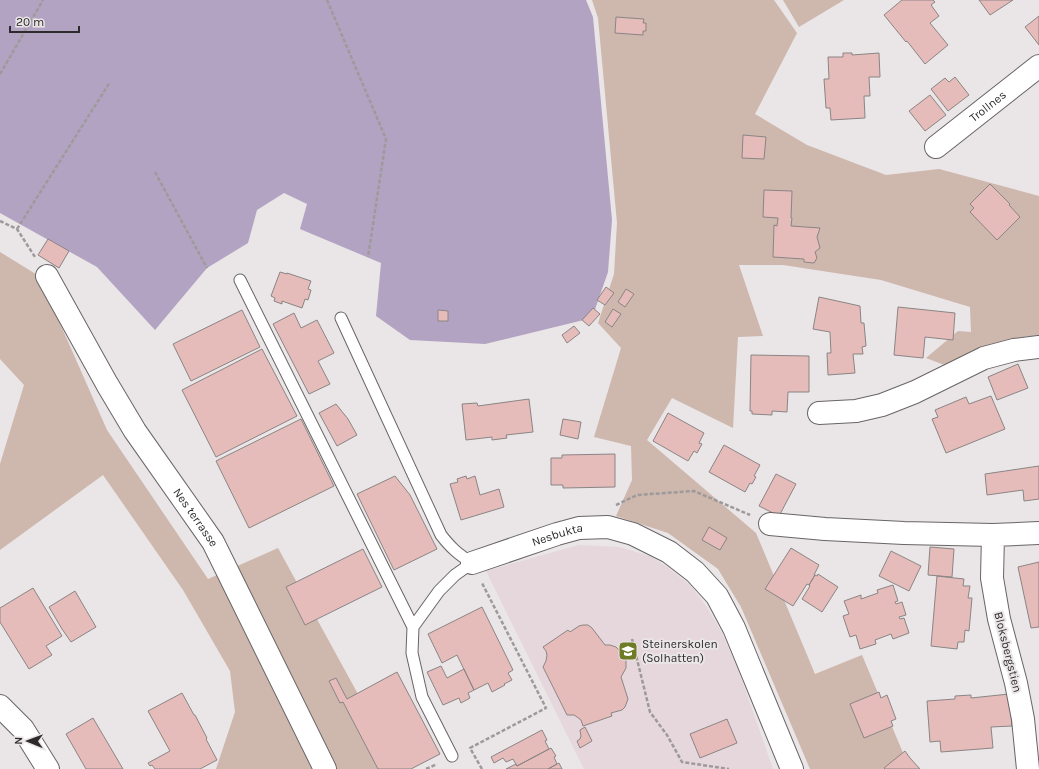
<svg xmlns="http://www.w3.org/2000/svg" width="1039" height="769" font-family="Karla,sans-serif">
<style>
.built{fill:#e5d7db}
.green{fill:#ceb7ad}
.water{fill:#b3a3c2}
.building{fill:#e6bcba;stroke:#8a8585}
.lines{fill:none;stroke-linecap:round;stroke-linejoin:round}
.lane-casing{stroke:#696566;stroke-width:13}
.street-casing{stroke:#696566;stroke-width:24}
.path{stroke:#9e9a9b;stroke-width:2.5;stroke-dasharray:4 2;stroke-linecap:butt}
.lane{stroke:#fff;stroke-width:11}
.street{stroke:#fff;stroke-width:22}
.labels{text-anchor:middle;stroke-width:4;stroke-linejoin:round;paint-order:stroke}
.street-label{font-size:12px;fill:#2c2a2b;stroke:#eae5e6}
.poi-label{font-size:12px;fill:#2c2a2b;stroke:#eae5e6;text-anchor:start}
</style>
<rect width="100%" height="100%" fill="#eae5e6"/>
<path class="built" d="M579,545L619,547L650,556L667,567L691,586L706,606L722,633L738,669L773,769H584L486,571Z"/>
<path class="green" d="M592,0H774L797,33L755,114L807,145L886,175L939,169L1039,196V335L1015,338L977,350L947,366L926,358L958,331L971,332L970,307L881,280L783,265H739L763,336L738,337L733,428L672,398L647,440L756,533L815,674L862,655L906,760L886,769H810L741,607L718,569L668,533L616,516L632,480L631,446L594,437L621,348L598,323L614,274L617,223L598,18Z
M783,0H844L799,27Z
M0,252L39,276L107,430L208,579L278,548L399,769H216L235,712L230,671L183,590L103,475L0,550V464L24,385L0,359Z"/>
<path class="water" d="M0,0H586L593,17L612,220L608,272L592,318L485,344L410,340L376,316L381,263L300,229L307,204L284,193L257,210L248,243L207,268L155,330L97,267L0,213Z"/>
<path class="building" d="M902,0H933L935,2L931,5L939,16L930,23L948,45L925,64L907,41L906,42L884,15Z
M979,0H1013L990,15Z
M1039,16V45L1025,27Z
M616,17L644,19L643,23H646V31H643V35L615,33Z
M843,53H852V55L879,53L880,77H869L870,96H864L865,118L831,120L830,108H826L824,79H829L828,57H843Z
M955,77L969,95L948,111L931,89L945,78L949,82Z
M930,95L946,115L925,131L909,111Z
M743,135L766,137L764,159L742,158Z
M990,184L1010,204L1009,205L1020,217L997,240L970,212L974,208L970,204Z
M764,190L792,191L791,218H792L791,226L820,228L817,237L820,248L815,252L817,258L814,263L804,262V259L773,257L774,225L777,226L778,218L763,217Z
M48,239L69,251L59,268L38,255Z
M280,272L287,274V273L311,281L308,289L311,290L308,300L305,299L302,308L282,301V304L274,301L275,298L271,296Z
M606,287L614,293L605,305L597,300Z
M626,289L634,294L625,307L618,302Z
M819,297L860,306L861,323H864L866,346L862,347L863,354H853L855,373L828,375L827,353H831L830,332L813,329Z
M898,307L955,313L953,340L925,337L923,358L894,355Z
M593,308L600,314L589,326L582,320Z
M613,309L621,314L612,327L605,322Z
M242,310L260,347L191,381L173,344Z
M438,310L448,311V321H438Z
M294,313L301,328L317,320L334,353L318,361L330,384L309,394L273,324Z
M574,326L580,333L567,343L562,335Z
M262,349L297,416L216,457L182,390Z
M751,355L809,356V392H788L787,412L772,411V415L752,414V411H750Z
M1018,364L1028,388L997,400L988,377Z
M991,396L1005,429L946,453L932,419L938,417L935,410L966,397L969,404Z
M529,399L533,432L506,435L507,438L492,440V437L466,440L462,404L477,403L478,406Z
M336,404L348,419L357,435L337,446L319,413Z
M668,413L704,433L699,443L702,444L697,453L694,451L688,461L653,441Z
M301,419L334,486L249,528L216,461Z
M563,419L581,422L578,439L560,435Z
M724,445L760,465L754,476L756,477L752,484L750,483L745,492L709,472Z
M615,454V487L563,488V485H551V458H562V455Z
M1039,466V499L1024,501L1023,490L987,495L985,474Z
M776,474L796,484L779,516L759,506Z
M395,476L410,495L437,549L394,570L357,494Z
M466,476L467,479L475,476L480,495L499,489L504,507L461,520L450,484L458,482L457,479Z
M709,527L727,538L720,550L702,540Z
M930,547L954,549L952,577L928,575Z
M791,548L819,565L814,575H815L809,585L807,584L793,606L765,589Z
M363,549L382,587L305,625L286,587Z
M891,551L921,566L909,591L879,576Z
M1039,562V627L1031,628L1018,567Z
M818,574L838,587L822,612L802,599L810,586L809,585L815,575L817,576Z
M937,576L964,579L963,586H970L968,598H972L969,631L965,630L964,642H958L957,649L931,646Z
M893,585L898,601L895,602L896,604L902,602L906,615L899,617L900,619L904,618L909,633L893,639L891,634L875,640L876,644L860,649L856,635L850,637L843,616L849,614L844,601L861,595V599L878,593L877,590Z
M33,588L62,636L46,646L52,655L29,669L0,622V608Z
M75,591L96,627L71,642L62,629L49,607Z
M482,607L513,670L508,673L512,680L504,684L505,685L492,692L488,683L474,690L457,655L442,663L428,634Z
M583,625H588L592,628L605,645H610L616,647L624,655L626,660V668L621,677L628,699L625,707L622,710L611,713L612,716L583,726L581,720L577,717L574,715H567L543,667L546,661L547,655L546,651L543,647L568,630L570,632L579,626Z
M441,666L447,678L464,669L474,690L468,693L470,698L461,703L459,698L443,705L427,672Z
M397,672L440,754L411,769H378L343,702L340,703L329,681L336,678L347,699Z
M879,692L881,698L887,695L896,719L891,721L893,726L864,738L850,704Z
M182,693L194,715H195L207,738L206,739L217,760L200,769H155L152,765L150,766L148,763L170,751L148,711Z
M1009,694L1012,726L991,727L993,748L941,752L940,741L930,742L927,701L955,699V696L971,695V698Z
M93,718L123,769H86L66,734Z
M727,719L737,743L700,758L690,734Z
M585,727L592,741L580,748L577,741L580,739L581,736L580,730Z
M542,730L547,740L545,741L549,749L517,766L513,759L506,762L503,758L494,763L491,757Z
M551,748L556,756L554,757L557,764L548,769H506L516,764L517,766Z
M905,751L910,758L920,769H885L884,768Z
M559,763L562,769H548L557,764Z"/>
<g class="lines">
<defs>
<path id="lane" d="M240,280L413,627
M341,318L441,535C451,548 458,554 472,563L455,575L439,591L413,627L412,653L422,697L452,756"/>
<g id="street">
<path id="s1" d="M936,147L1039,66"/>
<path id="s2" d="M47,276L107,384L135,431L213,542L325,769"/>
<path d="M819,413L856,411L882,405L915,392L984,358L1014,350L1039,347"/>
<path d="M770,524L825,529L904,533L993,535"/>
<path id="s3" d="M472,563L557,534L579,528L608,527L633,534L669,552L695,572L717,596L734,628L792,769"/>
<path d="M0,706L23,729L48,769"/>
<path d="M1028,769L1023,719L1016,683L999,619L992,578L993,535L1039,533"/>
</g>
</defs>
<use href="#lane" class="lane-casing"/>
<use href="#street" class="street-casing"/>
<path class="path" d="M327,0L386,139L368,257
M0,74L43,0
M155,172L207,268
M0,221L17,229L35,257
M17,229L110,82
M616,505L637,495L694,491L750,515
M632,639L650,712L667,735L682,762L729,769
M426,769L437,764
M482,769L470,748L546,708L482,583"/>
<use href="#lane" class="lane"/>
<use href="#street" class="street"/>
</g>
<defs>
<symbol id="school-square" viewBox="-11 -11 22 22"><rect x="-9" y="-9" width="18" height="18" rx="4" fill="#6f7b27" stroke="#eae5e6"/><path d="M0-5L7-2L0 1L-7-2ZM-4 1L0 2.5L4 1V4Q0 6-4 4Z" fill="#fff"/></symbol>
</defs>
<g fill-rule="evenodd">
<use href="#school-square" x="617" y="640" width="22" height="22"/>
</g>
<g class="labels">
<g class="street-label">
<text dy="4" stroke="none"><textPath href="#s1" startOffset="66">Trollnes</textPath></text>
<text dy="4" stroke="none"><textPath href="#s2" startOffset="284">Nes terrasse</textPath></text>
<text dy="4" stroke="none"><textPath href="#s3" startOffset="90">Nesbukta</textPath></text>
<text transform="translate(1008 652) rotate(76)" y="4">Bloksbergstien</text>
</g>
<g class="poi-label">
<text x="642" y="648">Steinerskolen<tspan x="642" dy="14">(Solhatten)</tspan></text>
</g>
</g>
<g transform="translate(28 741) rotate(271)" stroke="#eae5e6" stroke-width="3" paint-order="stroke">
<path d="M0-3L7 15L0 10L-7 15Z" fill="#2c2a2b"/>
<text y="-6" font-size="11" font-weight="bold" text-anchor="middle" fill="#2c2a2b">N</text>
</g>
<path d="M10 26v6h69v-6" fill="none" stroke="#2c2a2b" stroke-width="2"/>
<text x="16" y="26" font-size="12" fill="#2c2a2b" stroke="#eae5e6" stroke-width="3" paint-order="stroke">20 m</text>
</svg>
